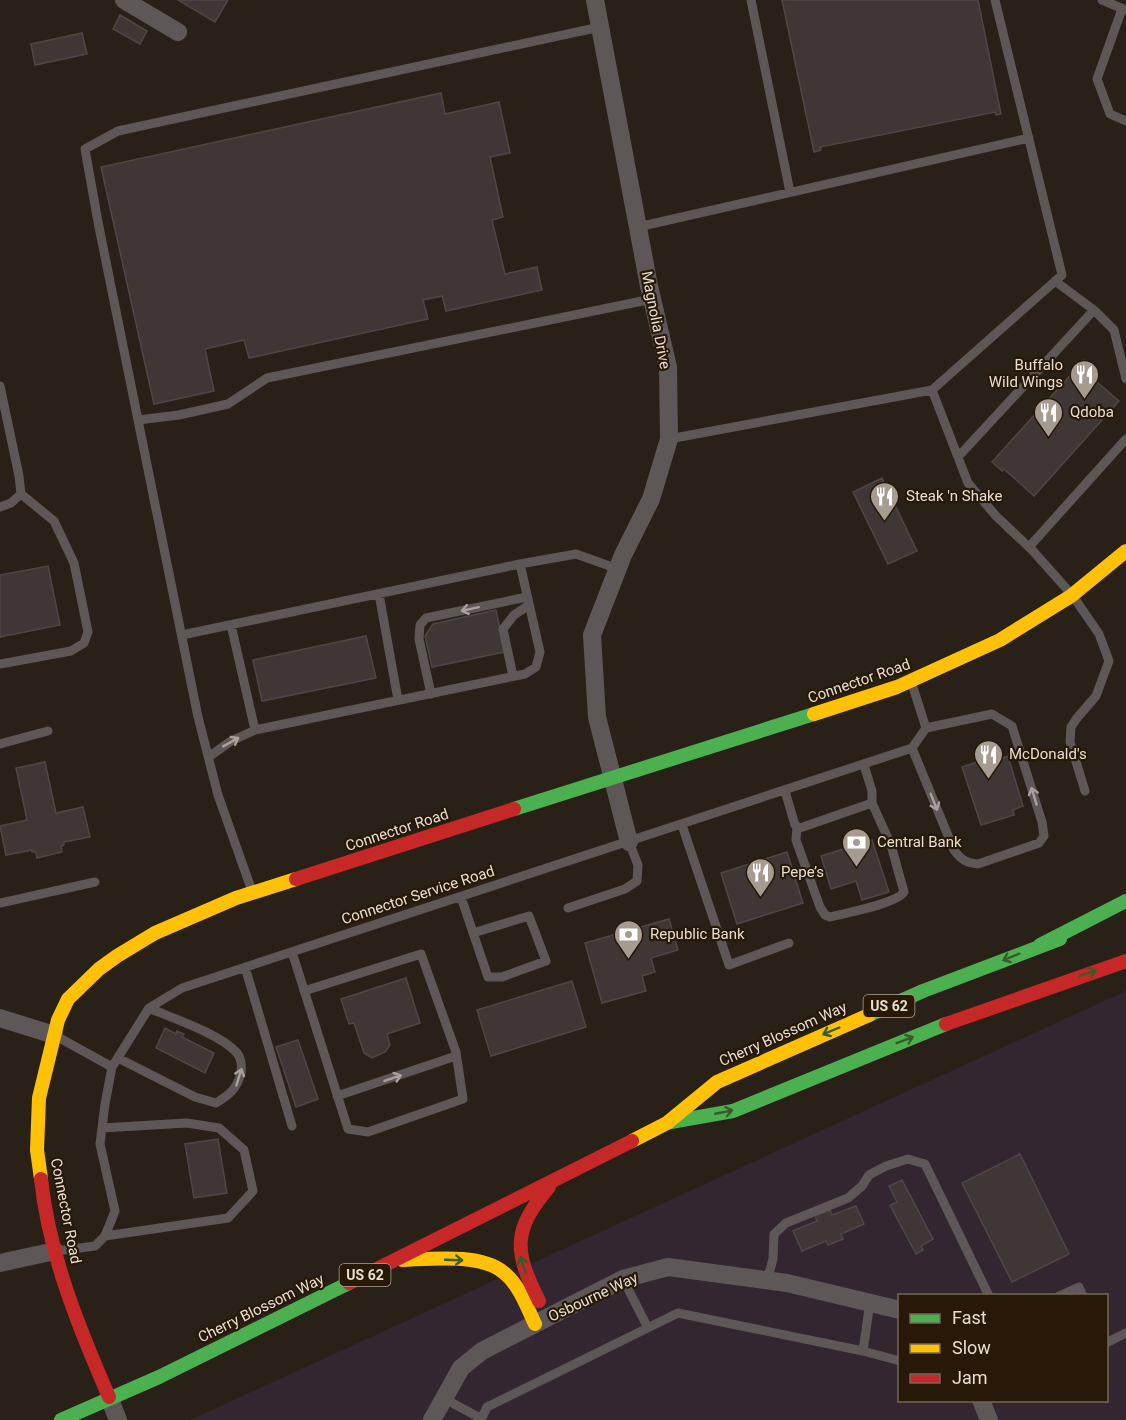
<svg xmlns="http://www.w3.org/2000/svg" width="1126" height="1420" font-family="Roboto,sans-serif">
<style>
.commercial{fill:#332630;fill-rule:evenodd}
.building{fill:#3e3735;stroke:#4e4747;stroke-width:1.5}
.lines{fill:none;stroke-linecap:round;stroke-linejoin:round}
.lane{stroke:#5d5857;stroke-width:9}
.street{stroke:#5d5857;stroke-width:18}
.fast{stroke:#4caf50;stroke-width:14}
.slow{stroke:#ffc107;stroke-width:14}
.jam{stroke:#c62828;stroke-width:14}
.oneway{stroke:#a9a19b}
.oneway2{stroke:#385c28}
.labels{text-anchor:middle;stroke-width:4.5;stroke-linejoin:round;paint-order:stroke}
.shield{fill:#271807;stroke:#aea295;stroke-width:1.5}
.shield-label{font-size:14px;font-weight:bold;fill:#e8ddd2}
.street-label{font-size:15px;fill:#e8ddd2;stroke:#271807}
.poi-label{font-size:15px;fill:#e8ddd2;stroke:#271807;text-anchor:start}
</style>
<rect width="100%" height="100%" fill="#292118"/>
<path class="commercial" d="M1126,991V1420H190ZM900,1296H1106V1400H900Z"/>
<path class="building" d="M178,0H228L215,22Z
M782,0H978L1001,114L996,115L995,112L820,147L821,150L814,152Z
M120,15L147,31L140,44L113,29Z
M82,33L87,54L35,65L31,44Z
M441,93L445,114L499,102L510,153L490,157L503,217L492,220L505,274L537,267L542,290L446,311L442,296L423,300L428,319L249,358L244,340L205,349L214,391L154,404L101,167Z
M1084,360L1093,368L1097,382L1119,401L1034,496L1004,469L1002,471L992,462Z
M882,478L917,551L888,564L853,492Z
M48,566L60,625L0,637V575Z
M496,610L505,652L432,667L425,636L433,624Z
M366,636L376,678L262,701L253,660Z
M1001,754L1003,758L1008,756L1023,806L1013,810L1014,815L981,825L962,767Z
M45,762L56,813L83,807L90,837L64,842V845L61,846L62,852L37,858L36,852H32V850L6,855L0,826L27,820L16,768Z
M872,840L889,892L862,900L856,881L831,889L821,856Z
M787,852L803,903L737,924L721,873Z
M669,919L678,950L651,958L655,972L642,976L646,991L602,1003L585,943Z
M406,978L420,1023L387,1034L390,1045L385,1052L372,1058L364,1053L354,1023L349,1024L341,999Z
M572,981L586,1027L491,1056L477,1010Z
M165,1028L176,1034L177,1031L184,1034L182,1037L214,1053L205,1073L156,1048Z
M298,1040L318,1099L296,1107L276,1047Z
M218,1139L227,1193L194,1198L185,1144Z
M1020,1154L1069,1254L1012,1282L962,1183Z
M902,1180L933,1239L921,1246L923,1250L916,1254L890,1205L897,1202L889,1186Z
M856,1206L864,1224L841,1234L843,1239L828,1245L826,1241L802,1251L793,1231L817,1221L815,1216L830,1210L832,1215Z"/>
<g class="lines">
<path class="lane" d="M751,0L790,192
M1102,0L1126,10
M1122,9L1097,79L1110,114L1126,121
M638,227L1029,138
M1055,281L1094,310L1114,330L1126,379
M0,386L19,476L21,494L11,503L0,507
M932,390L968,483L996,516L1033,551L1073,596L1099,634L1109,661L1096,696L1077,718L1071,727L1070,742L1085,791
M138,420L179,415L228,404L267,378L652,299
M669,439L932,390L1062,275L995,0
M958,457L1094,310
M1029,547L1126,439
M379,594L398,700
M231,625L255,730
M182,635L520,564L576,554L618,569
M0,664L71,651L84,643L88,632L74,563L54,521L21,494
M513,676L503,629L514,615L529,605
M431,694L419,639L420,625L426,618L527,597
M0,744L48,731
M912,748L954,850C961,860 967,863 978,864L1039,843L1044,836L1042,822L1012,726L992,714L926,728
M210,756L231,741L255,730L525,674L536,667L540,652L520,564
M785,791L795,825L800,828L872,803V791L864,765
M682,825L729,965L789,943
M797,826L796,840L820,907L825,915L830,917C845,913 896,904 904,892L891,845L872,803
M252,891L218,795L198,717L98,222L85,149L118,131L600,27
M461,897L488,977H502L546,961L529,916L473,933
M0,903L95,882
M568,908L625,889L637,881L638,865L629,842
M292,952L348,1129L368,1132L463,1099L456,1052L421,954L304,991
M245,967L292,1126
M56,1036L112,1067
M118,1058L195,1097L216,1103C229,1095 237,1089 241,1073C242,1066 241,1057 236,1052C220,1034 172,1018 149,1008
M337,1096L456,1056
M102,1128L187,1123L219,1128L244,1150L253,1191L228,1218L105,1236
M57,1251L95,1246L105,1236L115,1211L100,1144L105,1104L112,1067L149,1008L182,988L912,748L926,728L912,684
M623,1279L648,1328
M767,1281L773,1259L774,1234L786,1223L848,1198L862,1186L869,1175L886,1166L908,1159L925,1164L989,1296
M1059,1296L1079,1287L1083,1296
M1106,1343L1126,1333
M863,1351L870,1302
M443,1398L482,1419
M481,1420L487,1407L678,1313L863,1351L900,1361"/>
<path class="street" d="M124,0L178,32
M595,0L649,286L668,367L669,439L651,499L623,555L592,635L597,717L629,842
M0,1018L54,1035
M0,1263L55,1251
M109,1397L118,1420
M981,1400L989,1420
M432,1420L461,1368L482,1351L623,1279L668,1267L787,1283L900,1310"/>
<path class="fast" d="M514,809L814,714
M1040,945L1126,901
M869,1015L923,991L1060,939
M671,1122L733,1111L946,1024
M61,1420L159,1377L349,1283"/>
<path class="slow" d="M814,714L897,687L1000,640L1071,596L1126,551
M632,1141L667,1123L717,1082L869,1015
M41,1179L37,1150L39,1098L58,1020L68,999L99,969L117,956L155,933L236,898L296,879
M402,1260C431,1259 480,1253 503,1272C519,1284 527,1307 535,1324"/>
<path class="jam" d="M296,879L514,809
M946,1024L1126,961
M41,1179C49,1255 79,1328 109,1397
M349,1283L632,1141
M539,1301C514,1251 512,1231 549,1187"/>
</g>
<defs><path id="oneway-shaft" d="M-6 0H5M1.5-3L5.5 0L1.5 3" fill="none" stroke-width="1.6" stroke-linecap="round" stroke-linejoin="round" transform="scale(1.5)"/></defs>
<g class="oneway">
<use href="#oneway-shaft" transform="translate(470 609) rotate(168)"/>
<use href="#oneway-shaft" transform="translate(231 742) rotate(-29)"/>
<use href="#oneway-shaft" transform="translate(1034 796) rotate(-107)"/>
<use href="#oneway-shaft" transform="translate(934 802) rotate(68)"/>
<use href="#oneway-shaft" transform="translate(239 1077) rotate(-73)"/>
<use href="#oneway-shaft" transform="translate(393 1078) rotate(-19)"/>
</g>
<g class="oneway2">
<use href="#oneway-shaft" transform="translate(1011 957) rotate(158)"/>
<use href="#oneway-shaft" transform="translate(1088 973) rotate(-19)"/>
<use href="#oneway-shaft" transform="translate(831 1031) rotate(157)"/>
<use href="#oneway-shaft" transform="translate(905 1040) rotate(-21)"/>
<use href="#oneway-shaft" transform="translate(724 1112) rotate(-11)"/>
<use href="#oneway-shaft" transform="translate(454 1260) rotate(2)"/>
<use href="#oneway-shaft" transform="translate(523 1265) rotate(-108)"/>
</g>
<defs>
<symbol id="restaurant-pin" viewBox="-11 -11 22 30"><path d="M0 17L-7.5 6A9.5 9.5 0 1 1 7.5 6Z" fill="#a59b91" stroke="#271807"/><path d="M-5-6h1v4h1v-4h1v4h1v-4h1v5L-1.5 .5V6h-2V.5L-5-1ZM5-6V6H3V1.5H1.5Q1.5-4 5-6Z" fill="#fff"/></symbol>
<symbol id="bank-pin" viewBox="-11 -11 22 30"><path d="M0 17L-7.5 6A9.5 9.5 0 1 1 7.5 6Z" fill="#a59b91" stroke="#271807"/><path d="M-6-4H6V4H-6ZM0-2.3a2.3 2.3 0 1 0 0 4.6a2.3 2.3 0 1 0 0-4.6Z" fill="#fff"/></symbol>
</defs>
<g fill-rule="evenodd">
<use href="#restaurant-pin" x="1068" y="358" width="33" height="45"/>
<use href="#restaurant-pin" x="1032" y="396" width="33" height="45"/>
<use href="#restaurant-pin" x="868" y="480" width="33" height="45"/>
<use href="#restaurant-pin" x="972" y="738" width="33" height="45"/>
<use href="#bank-pin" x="840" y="826" width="33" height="45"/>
<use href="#restaurant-pin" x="744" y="856" width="33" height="45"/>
<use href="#bank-pin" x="612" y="918" width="33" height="45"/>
</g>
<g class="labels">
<g class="shield">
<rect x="863.5" y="995" width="51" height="22" rx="4.5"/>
<rect x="339.5" y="1264" width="51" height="22" rx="4.5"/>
</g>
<g class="shield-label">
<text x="889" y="1011">US 62</text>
<text x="365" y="1280">US 62</text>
</g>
<g class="street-label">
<text transform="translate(656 320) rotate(79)" y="5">Magnolia Drive</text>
<text transform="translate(859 681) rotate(-19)" y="5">Connector Road</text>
<text transform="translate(397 830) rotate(-18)" y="5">Connector Road</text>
<text transform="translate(418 895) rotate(-18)" y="5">Connector Service Road</text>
<text transform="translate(783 1034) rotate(-24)" y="5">Cherry Blossom Way</text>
<text transform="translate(66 1211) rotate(79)" y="5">Connector Road</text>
<text transform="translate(593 1297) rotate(-25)" y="5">Osbourne Way</text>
<text transform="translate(261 1308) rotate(-26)" y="5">Cherry Blossom Way</text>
</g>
<g class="poi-label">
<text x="1063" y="370" text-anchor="end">Buffalo<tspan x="1063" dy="17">Wild Wings</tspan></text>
<text x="1070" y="417">Qdoba</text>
<text x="906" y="501">Steak 'n Shake</text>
<text x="1009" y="759">McDonald's</text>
<text x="877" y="847">Central Bank</text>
<text x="781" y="877">Pepe’s</text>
<text x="650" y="939">Republic Bank</text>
</g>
</g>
<rect x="898" y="1294" width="210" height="108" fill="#271807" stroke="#746758" stroke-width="1.5"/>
<rect x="910" y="1314" width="30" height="9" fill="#4caf50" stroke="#746758" stroke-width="1.5"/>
<text x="952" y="1324" font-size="18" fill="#e8ddd2">Fast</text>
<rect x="910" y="1344" width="30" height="9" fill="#ffc107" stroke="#746758" stroke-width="1.5"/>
<text x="952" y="1354" font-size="18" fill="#e8ddd2">Slow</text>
<rect x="910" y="1374" width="30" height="9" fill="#c62828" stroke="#746758" stroke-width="1.5"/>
<text x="952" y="1384" font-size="18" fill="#e8ddd2">Jam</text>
</svg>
